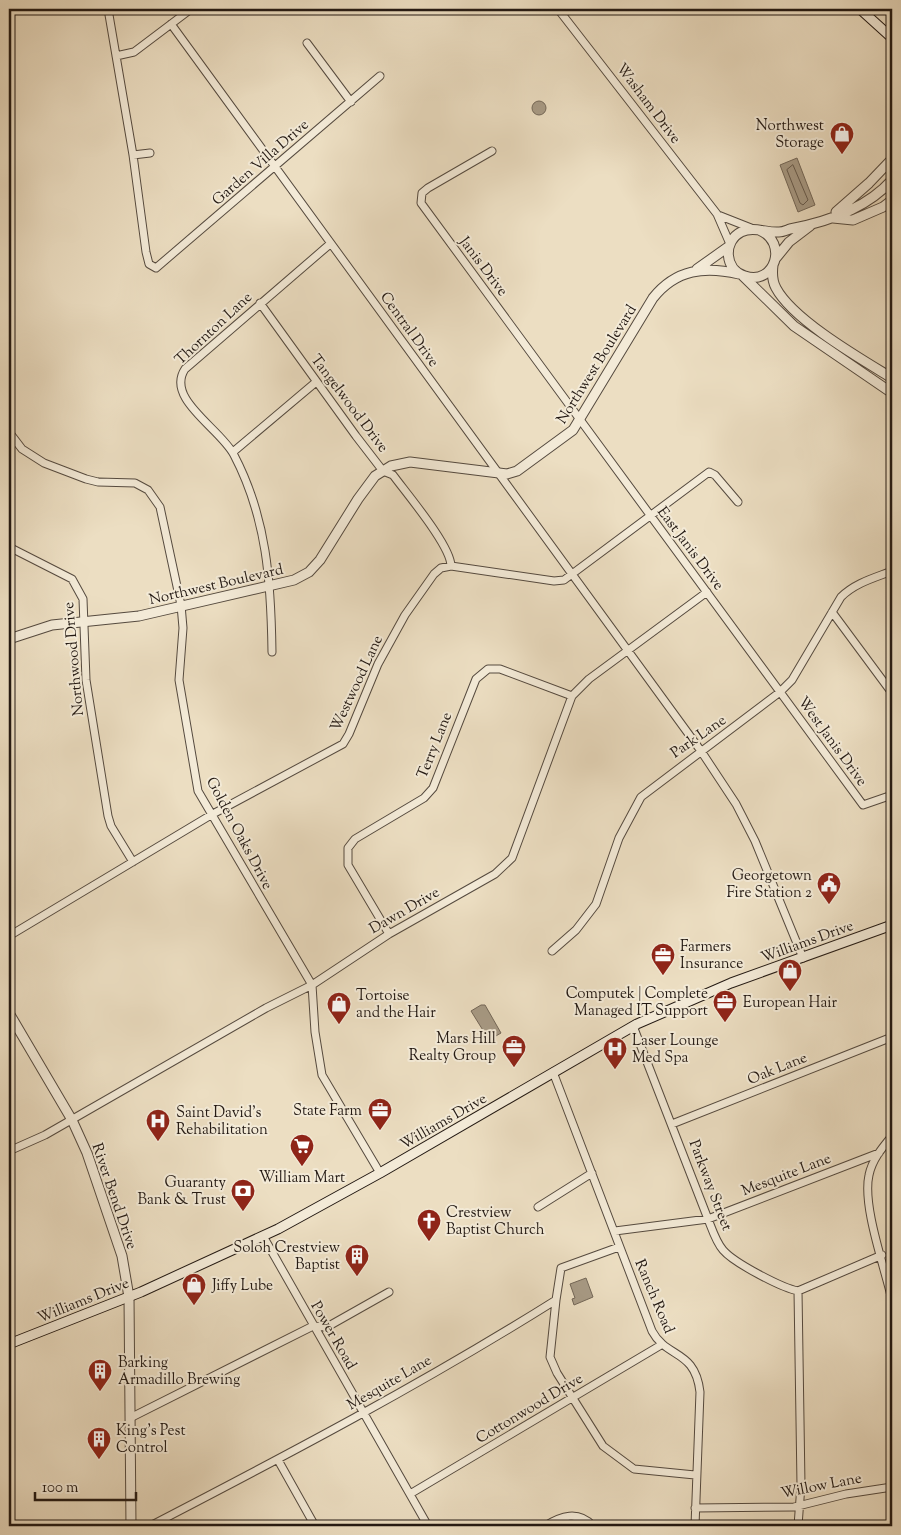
<svg xmlns="http://www.w3.org/2000/svg" width="901" height="1535" font-family="'Sorts Mill Goudy',serif">
<style>
.water{fill:#a89b86;stroke:#736758}
.lines{fill:none;stroke-linecap:round;stroke-linejoin:round}
.shore{stroke:#665a4c;stroke-width:1}
.minor-casing{stroke:#554a3f;stroke-width:9}
.tertiary-casing{stroke:#554a3f;stroke-width:11}
.secondary-casing{stroke:#231913;stroke-width:11}
.minor{stroke:#f3ead7;stroke-width:7}
.tertiary{stroke:#f3ead7;stroke-width:9}
.secondary{stroke:#f3ead7;stroke-width:9}
.labels{text-anchor:middle;stroke-width:4;stroke-linejoin:round;paint-order:stroke}
.street-label{font-size:15px;fill:#231913;stroke:#f3ead7}
.poi-label{font-size:15px;fill:#231913;stroke:#f3ead7;text-anchor:start}
</style>
<rect width="100%" height="100%" fill="#ecdec2"/>
<filter id="stains"><feTurbulence type="fractalNoise" baseFrequency=".004" numOctaves="4"/><feColorMatrix values="0 0 0 0 .2 0 0 0 0 .09 0 0 0 0 .02 0 0 0 .5 -.17"/></filter>
<radialGradient id="worn" r=".72"><stop offset=".6" stop-color="#630" stop-opacity="0"/><stop offset="1" stop-color="#630" stop-opacity=".3"/></radialGradient>
<path class="water" d="M532 108a7 7 0 1 1 14 0a7 7 0 1 1-14 0Z
M797,158L815,205L798,212L780,165Z
M481,1005H485L501,1033L489,1040L471,1011Z
M586,1278L593,1297L574,1305L572,1299L575,1298L570,1284Z"/>
<g class="lines">
<path class="shore" d="M793,165L808,200L803,205L800,203L787,170Z"/>
<defs>
<path id="minor" d="M108,9L133,155L146,252L149,264L156,268L380,76
M558,9L717,214L730,244
M171,24L701,751L736,804L755,841L803,958
M307,43L351,102
M116,56L134,52L191,9
M492,151L428,188L422,193L421,203L863,805L892,795
M133,155L150,153
M718,215L751,228
M260,303L356,436L383,471L393,475C407,494 451,546 451,566
M9,432L22,449L44,463L86,479L98,482L135,483L148,490L160,507L181,605L183,628L179,680L198,791L312,985L315,1032L322,1075L380,1173
M233,452L316,382
M9,547L72,579L83,599L86,680L108,816L111,826L133,862
M832,612L892,693
M272,652C271,582 267,518 234,455C221,429 165,399 185,369L330,244
M389,934L348,865V848L355,839L424,798L433,788L476,679L488,669H500L572,696
M9,936L211,815L343,744L349,734L378,664L405,615L434,574L441,568L451,566L554,581L564,580L709,472L715,475L738,502
M552,951L576,930L596,904L619,838L641,797L780,692L792,680L841,597C855,583 874,578 892,571
M633,1026L708,1219C712,1229 716,1242 723,1250C734,1263 782,1288 798,1291
M553,1072L652,1331C667,1359 695,1349 700,1392L695,1526
M672,1124L892,1037
M892,1136C882,1148 872,1160 869,1175C862,1206 885,1268 892,1300
M9,1151L45,1135L266,1008L312,985L389,934L495,874L512,858L572,696L589,679L707,592
M538,1207L592,1173
M615,1231L708,1219L879,1153
M263,1236L428,1526
M798,1291L882,1255
M556,1300L550,1357L557,1373L603,1446L634,1469L695,1475
M130,1418L313,1326L327,1327L389,1292
M278,1460L315,1526
M410,1494L661,1345
M695,1508L794,1507L846,1494L892,1487
M150,1526C287,1455 424,1383 556,1300L561,1268L619,1247
M545,1526C561,1516 578,1510 593,1526
M798,1526L801,1485L798,1291"/>
<path id="tertiary" d="M836,212L869,183L892,159
M833,218L853,220L883,207L892,200
M759,230C789,242 775,286 745,276C724,270 723,241 741,232C754,226 766,233 779,232C783,232 787,230 790,229C827,222 867,208 892,180
M776,258L789,242L810,226
M773,265C772,273 772,281 776,288C793,320 861,359 892,378
M697,269L728,247
M743,276L794,326L892,393
M9,639L52,625L139,616L294,580L309,572L320,560L358,499L375,476L391,466L410,462L507,474L517,471L573,430L653,298C676,269 705,266 739,274
M9,1013L72,1120L87,1153L122,1256L129,1297L131,1526"/>
<path id="secondary" d="M860,9L892,38
M9,1344L141,1292L278,1229L380,1173L637,1024L731,983L892,925"/>
</defs>
<use href="#minor" class="minor-casing"/>
<use href="#tertiary" class="tertiary-casing"/>
<use href="#secondary" class="secondary-casing"/>
<use href="#minor" class="minor"/>
<use href="#tertiary" class="tertiary"/>
<use href="#secondary" class="secondary"/>
</g>
<defs>
<symbol id="shop-pin" viewBox="-11 -11 22 30"><path d="M0 17L-7.5 6A9.5 9.5 0 1 1 7.5 6Z" fill="#8f2418" stroke="#f3ead7"/><path d="M-5-2.5h2.3a2.7 3.5 0 0 1 5.4 0H5L5.5 6h-11ZM-1.5-2.5h3a1.5 2.3 0 0 0-3 0Z" fill="#fff"/></symbol>
<symbol id="civic-pin" viewBox="-11 -11 22 30"><path d="M0 17L-7.5 6A9.5 9.5 0 1 1 7.5 6Z" fill="#8f2418" stroke="#f3ead7"/><path d="M-.6-6.5H3V-4.5H.6V-3L4-1V1h2V6H-6V1h2V-1L-.6-3ZM-1.2 2.5V6h2.4V2.5Z" fill="#fff"/></symbol>
<symbol id="office-pin" viewBox="-11 -11 22 30"><path d="M0 17L-7.5 6A9.5 9.5 0 1 1 7.5 6Z" fill="#8f2418" stroke="#f3ead7"/><path d="M-6-3h4V-5.5h4V-3h4V5H-6ZM-1-4.5V-3h2v-1.5ZM-6 0V1H6V0Z" fill="#fff"/></symbol>
<symbol id="hospital-pin" viewBox="-11 -11 22 30"><path d="M0 17L-7.5 6A9.5 9.5 0 1 1 7.5 6Z" fill="#8f2418" stroke="#f3ead7"/><path d="M-5-5h3v3.5h4V-5h3V5h-3V1.5h-4V5h-3Z" fill="#fff"/></symbol>
<symbol id="supermarket-pin" viewBox="-11 -11 22 30"><path d="M0 17L-7.5 6A9.5 9.5 0 1 1 7.5 6Z" fill="#8f2418" stroke="#f3ead7"/><path d="M-6-5.5h2.5l.6 2H6L4.5 2H-2.5L-4.4-4H-6ZM-1.5 3.2a1.3 1.3 0 1 0 .1 0ZM3 3.2a1.3 1.3 0 1 0 .1 0Z" fill="#fff"/></symbol>
<symbol id="bank-pin" viewBox="-11 -11 22 30"><path d="M0 17L-7.5 6A9.5 9.5 0 1 1 7.5 6Z" fill="#8f2418" stroke="#f3ead7"/><path d="M-6-4H6V4H-6ZM0-2.3a2.3 2.3 0 1 0 0 4.6a2.3 2.3 0 1 0 0-4.6Z" fill="#fff"/></symbol>
<symbol id="church-pin" viewBox="-11 -11 22 30"><path d="M0 17L-7.5 6A9.5 9.5 0 1 1 7.5 6Z" fill="#8f2418" stroke="#f3ead7"/><path d="M-1.2-6h2.4v3.5h3.3v2.4h-3.3V6h-2.4V-.1h-3.3v-2.4h3.3Z" fill="#fff"/></symbol>
<symbol id="building-pin" viewBox="-11 -11 22 30"><path d="M0 17L-7.5 6A9.5 9.5 0 1 1 7.5 6Z" fill="#8f2418" stroke="#f3ead7"/><path d="M-4-6H4V6H1V3H-1V6H-4ZM-2.5-4.3h1.7v1.8h-1.7ZM.8-4.3h1.7v1.8H.8ZM-2.5-1h1.7V.8h-1.7ZM.8-1h1.7V.8H.8Z" fill="#fff"/></symbol>
</defs>
<g fill-rule="evenodd">
<use href="#shop-pin" x="828" y="120" width="28" height="38"/>
<use href="#civic-pin" x="815" y="870" width="28" height="38"/>
<use href="#office-pin" x="649" y="941" width="28" height="38"/>
<use href="#shop-pin" x="776" y="957" width="28" height="38"/>
<use href="#office-pin" x="711" y="988" width="28" height="38"/>
<use href="#shop-pin" x="325" y="990" width="28" height="38"/>
<use href="#office-pin" x="500" y="1033" width="28" height="38"/>
<use href="#hospital-pin" x="601" y="1035" width="28" height="38"/>
<use href="#office-pin" x="366" y="1096" width="28" height="38"/>
<use href="#hospital-pin" x="144" y="1107" width="28" height="38"/>
<use href="#supermarket-pin" x="288" y="1132" width="28" height="38"/>
<use href="#bank-pin" x="229" y="1177" width="28" height="38"/>
<use href="#church-pin" x="415" y="1207" width="28" height="38"/>
<use href="#building-pin" x="343" y="1242" width="28" height="38"/>
<use href="#shop-pin" x="180" y="1271" width="28" height="38"/>
<use href="#building-pin" x="86" y="1357" width="28" height="38"/>
<use href="#building-pin" x="85" y="1425" width="28" height="38"/>
</g>
<g class="labels">
<g class="street-label">
<text transform="translate(649 103) rotate(53)" y="5">Washam Drive</text>
<text transform="translate(260 162) rotate(-41)" y="5">Garden Villa Drive</text>
<text transform="translate(484 266) rotate(53)" y="5">Janis Drive</text>
<text transform="translate(213 328) rotate(-43)" y="5">Thornton Lane</text>
<text transform="translate(410 329) rotate(54)" y="5">Central Drive</text>
<text transform="translate(596 364) rotate(-58)" y="5">Northwest Boulevard</text>
<text transform="translate(350 403) rotate(53)" y="5">Tangelwood Drive</text>
<text transform="translate(691 548) rotate(53)" y="5">East Janis Drive</text>
<text transform="translate(216 584) rotate(-13)" y="5">Northwest Boulevard</text>
<text transform="translate(73 659) rotate(-95)" y="5">Northwood Drive</text>
<text transform="translate(356 683) rotate(-65)" y="5">Westwood Lane</text>
<text transform="translate(698 736) rotate(-35)" y="5">Park Lane</text>
<text transform="translate(833 741) rotate(54)" y="5">West Janis Drive</text>
<text transform="translate(434 745) rotate(-68)" y="5">Terry Lane</text>
<text transform="translate(240 833) rotate(62)" y="5">Golden Oaks Drive</text>
<text transform="translate(404 910) rotate(-30)" y="5">Dawn Drive</text>
<text transform="translate(807 941) rotate(-20)" y="5">Williams Drive</text>
<text transform="translate(777 1068) rotate(-22)" y="5">Oak Lane</text>
<text transform="translate(443 1121) rotate(-30)" y="5">Williams Drive</text>
<text transform="translate(786 1174) rotate(-21)" y="5">Mesquite Lane</text>
<text transform="translate(711 1185) rotate(69)" y="5">Parkway Street</text>
<text transform="translate(115 1196) rotate(71)" y="5">River Bend Drive</text>
<text transform="translate(655 1296) rotate(67)" y="5">Ranch Road</text>
<text transform="translate(83 1300) rotate(-22)" y="5">Williams Drive</text>
<text transform="translate(334 1335) rotate(60)" y="5">Power Road</text>
<text transform="translate(389 1382) rotate(-30)" y="5">Mesquite Lane</text>
<text transform="translate(529 1408) rotate(-31)" y="5">Cottonwood Drive</text>
<text transform="translate(821 1485) rotate(-11)" y="5">Willow Lane</text>
</g>
<g class="poi-label">
<text x="824" y="130" text-anchor="end">Northwest<tspan x="824" dy="17">Storage</tspan></text>
<text x="812" y="880" text-anchor="end">Georgetown<tspan x="812" dy="17">Fire Station 2</tspan></text>
<text x="680" y="951">Farmers<tspan x="680" dy="17">Insurance</tspan></text>
<text x="708" y="998" text-anchor="end">Computek | Complete<tspan x="708" dy="17">Managed IT Support</tspan></text>
<text x="356" y="1000">Tortoise<tspan x="356" dy="17">and the Hair</tspan></text>
<text x="790" y="1007" text-anchor="middle">European Hair</text>
<text x="496" y="1043" text-anchor="end">Mars Hill<tspan x="496" dy="17">Realty Group</tspan></text>
<text x="632" y="1045">Laser Lounge<tspan x="632" dy="17">Med Spa</tspan></text>
<text x="362" y="1115" text-anchor="end">State Farm</text>
<text x="176" y="1117">Saint David's<tspan x="176" dy="17">Rehabilitation</tspan></text>
<text x="302" y="1182" text-anchor="middle">William Mart</text>
<text x="226" y="1187" text-anchor="end">Guaranty<tspan x="226" dy="17">Bank &amp; Trust</tspan></text>
<text x="446" y="1217">Crestview<tspan x="446" dy="17">Baptist Church</tspan></text>
<text x="340" y="1252" text-anchor="end">Soloh Crestview<tspan x="340" dy="17">Baptist</tspan></text>
<text x="212" y="1290">Jiffy Lube</text>
<text x="118" y="1367">Barking<tspan x="118" dy="17">Armadillo Brewing</tspan></text>
<text x="116" y="1435">King's Pest<tspan x="116" dy="17">Control</tspan></text>
</g>
</g>
<rect width="901" height="1535" fill="none" stroke="#ecdec2" stroke-width="30"/>
<rect x="10" y="10" width="881" height="1515" fill="none" stroke="#231913" stroke-width="2.5"/>
<rect x="15" y="15" width="871" height="1505" fill="none" stroke="#231913"/>
<path d="M35 1492v8h101v-8" fill="none" stroke="#231913" stroke-width="2.5"/>
<text x="42" y="1492" font-size="15" fill="#231913" stroke="#f3ead7" stroke-width="4" paint-order="stroke">100 m</text>
<rect width="100%" height="100%" filter="url(#stains)"/>
<rect width="100%" height="100%" fill="url(#worn)"/>
</svg>
